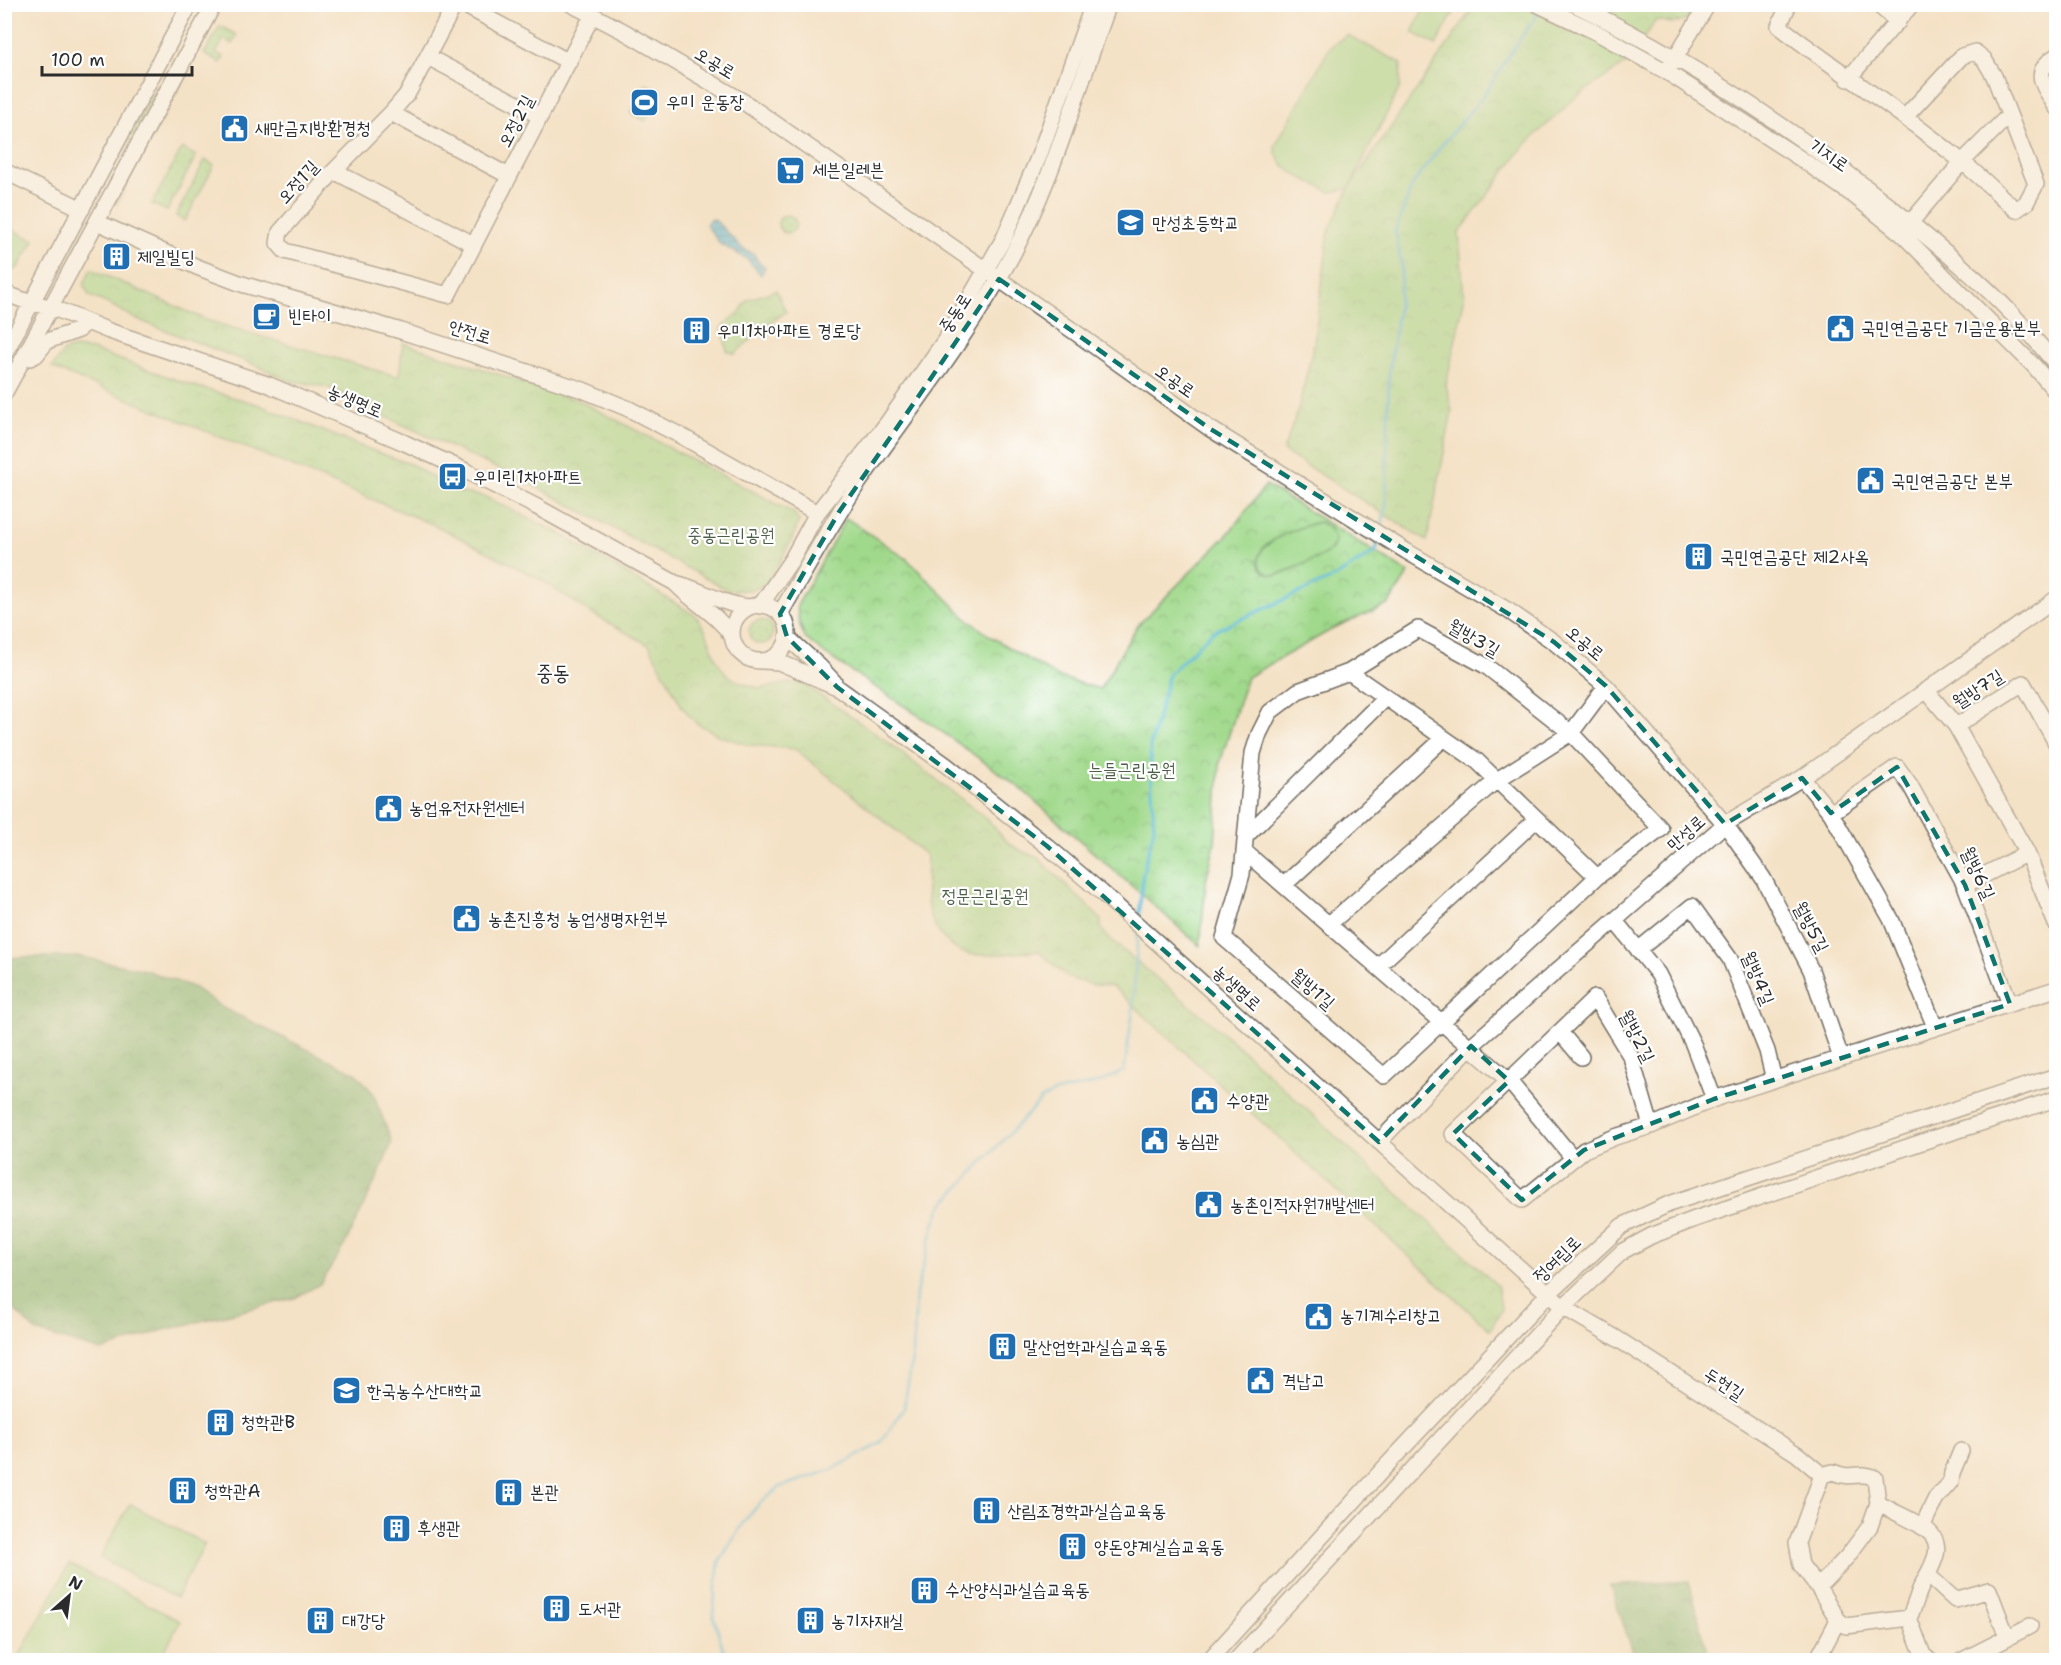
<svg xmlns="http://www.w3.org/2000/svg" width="2061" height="1665" font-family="'Shantell Sans','Poor Story',sans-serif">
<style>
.grass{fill:url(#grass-dots);stroke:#66825b;stroke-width:1.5}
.forest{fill:url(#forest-crowns);stroke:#567251;stroke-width:1.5}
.park{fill:url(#park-crowns);stroke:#66825b;stroke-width:1.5}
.pitch{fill:#a0d98b;stroke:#66825b;stroke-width:1.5}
.water{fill:url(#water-rules);stroke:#447282;stroke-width:1.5}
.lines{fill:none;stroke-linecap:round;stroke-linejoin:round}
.stream{stroke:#5cbada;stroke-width:3}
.minor-casing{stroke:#716b61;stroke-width:18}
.minor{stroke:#fff;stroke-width:15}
.marked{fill:none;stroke:#0f766e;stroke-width:4.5;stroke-dasharray:12 8;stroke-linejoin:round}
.labels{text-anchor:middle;stroke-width:4.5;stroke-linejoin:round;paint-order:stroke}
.street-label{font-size:18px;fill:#2b2b2b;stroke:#fff}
.poi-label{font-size:18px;fill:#2b2b2b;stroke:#fff;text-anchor:start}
.park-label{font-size:18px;fill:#4e5f48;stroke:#fff}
.quarter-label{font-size:21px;fill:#2b2b2b;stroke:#fff}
</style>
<defs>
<pattern id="grass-dots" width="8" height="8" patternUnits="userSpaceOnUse" patternTransform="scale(1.5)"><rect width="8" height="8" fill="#a0d98b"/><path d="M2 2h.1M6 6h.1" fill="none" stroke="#8aba78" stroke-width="1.8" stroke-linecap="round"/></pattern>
<pattern id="forest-crowns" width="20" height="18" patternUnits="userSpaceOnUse" patternTransform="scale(1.5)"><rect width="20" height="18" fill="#80b977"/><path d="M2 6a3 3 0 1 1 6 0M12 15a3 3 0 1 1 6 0" fill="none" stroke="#699762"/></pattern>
<pattern id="park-crowns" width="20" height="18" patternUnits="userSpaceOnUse" patternTransform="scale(1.5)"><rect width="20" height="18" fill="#a0d98b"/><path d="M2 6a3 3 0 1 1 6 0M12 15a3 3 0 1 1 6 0" fill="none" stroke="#8aba78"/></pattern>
<pattern id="water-rules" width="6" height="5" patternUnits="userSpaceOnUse" patternTransform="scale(1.5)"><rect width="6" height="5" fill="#5cbada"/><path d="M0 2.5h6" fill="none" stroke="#4c97b1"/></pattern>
</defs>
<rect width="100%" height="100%" fill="#fff"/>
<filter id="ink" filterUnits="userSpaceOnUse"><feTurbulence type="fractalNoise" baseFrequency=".0167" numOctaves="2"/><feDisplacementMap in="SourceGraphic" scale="12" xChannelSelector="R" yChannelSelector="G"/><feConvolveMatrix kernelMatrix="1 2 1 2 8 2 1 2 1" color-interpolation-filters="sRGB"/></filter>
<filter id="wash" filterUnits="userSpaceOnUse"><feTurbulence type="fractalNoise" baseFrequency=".008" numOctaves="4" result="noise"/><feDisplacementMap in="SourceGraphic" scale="24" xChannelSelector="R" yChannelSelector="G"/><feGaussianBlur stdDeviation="1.35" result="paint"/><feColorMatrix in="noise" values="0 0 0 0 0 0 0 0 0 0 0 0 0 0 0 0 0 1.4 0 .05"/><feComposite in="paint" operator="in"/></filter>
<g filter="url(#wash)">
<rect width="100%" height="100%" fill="#f4e2c6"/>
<path class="grass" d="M220,26L237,35L232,44L224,39L216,53L224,57L220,63L204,54Z
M187,70L188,71L116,204L115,203Z
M157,85L159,86L122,155L119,154Z
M182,148L196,156L167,211L152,204Z
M205,160L214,165L185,221L176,216Z
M778 224a9 9 0 1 1 18 0a9 9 0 1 1-18 0Z
M749 632a12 12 0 1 1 24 0a12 12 0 1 1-24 0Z"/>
<path class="forest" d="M22,957H81L145,970L195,988L223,1008L356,1073L373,1093L392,1142L380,1172L344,1246L320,1284L295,1298L164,1330L101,1351L35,1331L10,1305L4,1297V959Z
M1689,1581L1709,1660H1636L1610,1586Z"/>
<path class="park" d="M1475,5H1696L1686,21L1671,23L1656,20L1628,62L1576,97L1524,146L1459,233L1464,300L1446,385L1452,411L1427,541L1283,451L1298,410L1314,343L1329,231L1349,188Z
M5,226L34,240L18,268L5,274Z
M91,269L209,321L399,377L403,343L580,401L794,513L799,521C795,534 789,545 783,556C767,584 763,594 728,590L537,487L367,408L359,401L327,387L288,380L253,364L136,319L109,304L89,296L84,284Z
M776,290L786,312L766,325L735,354L727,351L722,327L740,312L747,300Z
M74,348L93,350L191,385L257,404L360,446L413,465L442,484L462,493L483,496L559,533L695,615C717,638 707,672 745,684C749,685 755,687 759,688C775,689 790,679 805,685L882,738L987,819C1003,837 1010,850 1036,856L1101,919V929L1112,941L1228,1037L1498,1286L1501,1310L1490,1330L1112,986L1093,985L1069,978L1038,951C1021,952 983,957 968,954C948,950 931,926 928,907C925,890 928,872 926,855L795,749L749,745L720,736L696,723L682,707L649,645L591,613L540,579L439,527L52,368L64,351Z
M1266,485L1409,573L1388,605L1340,625L1247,677L1220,763L1215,844L1206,880L1200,946L1019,787L924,719L825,654L805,638L799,622L797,606L846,518L907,559L965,617L991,637L1058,677L1100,689L1137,626L1228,534Z"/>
<path class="pitch" d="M1426,5H1458L1436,45L1412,32Z
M1347,35L1401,63L1400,87L1349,188L1331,192C1312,182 1274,170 1275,146L1330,47Z
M646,83L661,92L645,121L630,113Z
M1319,522C1331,526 1341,541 1329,551C1319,559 1288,571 1276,575C1269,575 1263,573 1260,566C1249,543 1303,526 1319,522Z
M130,1504L205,1544L176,1598L100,1558Z
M69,1564L180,1621L160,1660H17Z"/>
<path class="water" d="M714,219L742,248L754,254L759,263L765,267L761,275L747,259L720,244L706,225L709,220Z"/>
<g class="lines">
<path class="stream" d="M1381,529L1386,507L1389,373L1398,309L1402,267L1395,231L1413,184L1441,146L1484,95L1515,46L1541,10
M1139,920L1143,872L1154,829L1150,746L1169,674L1212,632L1335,577L1376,551L1378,541
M726,1660L713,1614L719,1562L745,1520L761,1502L780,1487L831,1470L880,1444L904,1408L913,1353L916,1293L934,1225L942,1205L1042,1099L1056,1092L1098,1083L1124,1071L1132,1017L1138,933"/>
</g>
</g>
<g filter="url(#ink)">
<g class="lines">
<defs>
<path id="minor" d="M455,4L408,93L391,113L334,171L280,232L278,243L285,251L448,295L592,16
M462,4L569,62
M571,4L625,32L744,102L1072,330L1209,428L1406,551L1509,611L1554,642L1606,686L1725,824L1763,878L1811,970L1841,1058
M1537,4L1594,31L1667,72L1804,161L1853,195L1902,234L2035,367L2056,392
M1574,4C1692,61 1801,134 1902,216C1939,247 1978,278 2011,313C2027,329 2041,347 2056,364
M1789,4L1779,26C1839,72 1903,113 1961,161C1980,176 1998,194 2016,210L2026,203L2036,184L1994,76L1984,59L1975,52L1962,56L1905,117
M1877,4L1898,22
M2056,56C2030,73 2044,85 2056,107
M428,57L540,116
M1670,66L1708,4
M1848,79L1912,4
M391,113L509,176
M4,171L82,209
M334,171L473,244
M97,222L197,267L242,284L401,331L583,390L629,409L683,437L817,513
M1905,229L1962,162L2008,116
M4,293L31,303L51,307L109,331L267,384L405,443L468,472L537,507L675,583C701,589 722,605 749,607
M4,355L190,4
M30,358L36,355L47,341L79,330L84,321
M4,394L214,4
M675,583C694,603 715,612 732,636
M732 633a28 28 0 1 1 56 0a28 28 0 1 1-56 0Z
M760,606L792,559L817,513L888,422L948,336L1004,238L1039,156L1093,4
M780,614C805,571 829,527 857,485C909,410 966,339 1010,259C1054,179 1077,89 1109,4
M1418,629L1486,666L1571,733L1661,829L1597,877L1384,1076L1224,938L1242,874L1253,753L1259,734L1270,712L1298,691L1349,672Z
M787,637L819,666L834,682
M763,661L779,662L837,687L946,765L1047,846L1101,892L1563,1307L1616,1338L1797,1454L1822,1475L1797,1543L1801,1565L1818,1587L1838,1620L1846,1626L1909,1618L1923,1655L1929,1660
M1349,672L1477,761L1597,877
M1926,690L1956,726L2027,853L2056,924
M1956,726L2023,683L2056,743
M1802,778L1831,813L1891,919L1935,1027
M1831,813L1897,767L1910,785L1965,885L2010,1004
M1246,836L1385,698
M1244,851L1509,1081L1573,1158
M1284,885L1444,738
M1965,885L2027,853
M1615,921L1658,974L1693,1044L1714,1099
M1329,924L1497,780L1571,733L1606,686
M1638,950L1692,906L1730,959L1767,1051L1774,1080
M1378,966L1537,819
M1560,1032L1581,1057
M1651,1126L1631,1057L1595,998L1453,1134L1522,1200L1584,1150L1615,1137L1651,1126L1714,1099L2056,989
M1379,1142L1471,1046L1725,824L1802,778L2056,599
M1822,1475L1833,1472C1853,1481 1859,1470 1875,1478L1878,1503C1894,1513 1913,1519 1927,1530C1950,1548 1926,1573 1919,1592C1916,1601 1913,1610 1909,1618
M1922,1527L1936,1498L1951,1481L1952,1473L1961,1451
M1929,1576L1955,1600L1989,1590L2007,1637
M1818,1587L1847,1557L1870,1526L1878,1503
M1209,1660L1386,1466L1548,1294L1622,1226L1669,1204L2056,1076
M1236,1660L1563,1307L1623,1251L1651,1236L1695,1219L1931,1139L2056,1099
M1817,1660L1838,1620
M1963,1660L2030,1626"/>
</defs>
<use href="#minor" class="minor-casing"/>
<use href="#minor" class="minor"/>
</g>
</g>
<path d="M0 0H2061V1665H0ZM999,279L1209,428L1554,642L1606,686L1725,824L1802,778L1831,813L1897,767L1965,885L2010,1004L1714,1099L1584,1150L1522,1200L1453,1134L1509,1081L1471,1046L1379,1142L1047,846L837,687L787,637L780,614L839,512Z" fill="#f4e2c6" fill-opacity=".55" fill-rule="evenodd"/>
<path class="marked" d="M999,279L1209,428L1554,642L1606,686L1725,824L1802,778L1831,813L1897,767L1965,885L2010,1004L1714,1099L1584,1150L1522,1200L1453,1134L1509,1081L1471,1046L1379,1142L1047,846L837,687L787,637L780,614L839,512Z"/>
<defs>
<symbol id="stadium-square" viewBox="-11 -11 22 22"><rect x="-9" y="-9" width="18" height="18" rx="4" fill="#1f6fb2" stroke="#fff"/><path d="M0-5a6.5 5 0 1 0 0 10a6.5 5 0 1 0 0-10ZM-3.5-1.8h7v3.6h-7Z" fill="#fff"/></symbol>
<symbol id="civic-square" viewBox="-11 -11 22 22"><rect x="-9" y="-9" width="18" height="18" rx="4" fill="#1f6fb2" stroke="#fff"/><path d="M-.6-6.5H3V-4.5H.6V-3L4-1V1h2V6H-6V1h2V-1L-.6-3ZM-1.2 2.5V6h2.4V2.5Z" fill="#fff"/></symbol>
<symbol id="supermarket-square" viewBox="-11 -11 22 22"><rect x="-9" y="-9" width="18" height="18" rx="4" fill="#1f6fb2" stroke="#fff"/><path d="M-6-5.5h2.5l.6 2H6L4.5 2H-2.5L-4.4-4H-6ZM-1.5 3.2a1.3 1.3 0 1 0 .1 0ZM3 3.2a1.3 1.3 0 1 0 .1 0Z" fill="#fff"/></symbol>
<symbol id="school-square" viewBox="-11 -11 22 22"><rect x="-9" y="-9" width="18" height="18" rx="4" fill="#1f6fb2" stroke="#fff"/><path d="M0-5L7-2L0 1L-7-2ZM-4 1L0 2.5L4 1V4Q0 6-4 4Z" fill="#fff"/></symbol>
<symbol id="building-square" viewBox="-11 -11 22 22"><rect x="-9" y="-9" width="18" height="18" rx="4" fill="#1f6fb2" stroke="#fff"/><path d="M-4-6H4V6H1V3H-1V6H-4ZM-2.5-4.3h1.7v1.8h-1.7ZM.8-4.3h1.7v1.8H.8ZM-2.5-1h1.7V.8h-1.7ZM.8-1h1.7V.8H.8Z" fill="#fff"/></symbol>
<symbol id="cafe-square" viewBox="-11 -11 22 22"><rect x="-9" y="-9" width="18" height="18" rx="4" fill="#1f6fb2" stroke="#fff"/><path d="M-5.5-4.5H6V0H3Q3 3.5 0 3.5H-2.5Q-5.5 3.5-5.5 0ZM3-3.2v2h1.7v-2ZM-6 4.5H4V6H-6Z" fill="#fff"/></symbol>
<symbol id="bus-square" viewBox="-11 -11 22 22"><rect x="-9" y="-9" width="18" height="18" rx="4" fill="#1f6fb2" stroke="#fff"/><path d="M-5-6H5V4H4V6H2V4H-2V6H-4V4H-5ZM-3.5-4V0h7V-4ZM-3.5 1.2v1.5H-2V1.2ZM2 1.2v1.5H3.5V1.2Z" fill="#fff"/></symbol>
<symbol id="university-square" viewBox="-11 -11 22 22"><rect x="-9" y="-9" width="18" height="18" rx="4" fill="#1f6fb2" stroke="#fff"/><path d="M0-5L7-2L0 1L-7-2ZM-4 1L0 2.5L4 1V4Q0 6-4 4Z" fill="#fff"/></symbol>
</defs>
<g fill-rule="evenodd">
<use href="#stadium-square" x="628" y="86" width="33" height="33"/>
<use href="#civic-square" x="218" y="112" width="33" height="33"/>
<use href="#supermarket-square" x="774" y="154" width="33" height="33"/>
<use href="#school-square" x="1114" y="206" width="33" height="33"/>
<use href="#building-square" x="100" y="240" width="33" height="33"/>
<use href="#cafe-square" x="250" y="300" width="33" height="33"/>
<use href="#civic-square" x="1824" y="312" width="33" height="33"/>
<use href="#building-square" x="680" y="314" width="33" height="33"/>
<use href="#bus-square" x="436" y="460" width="33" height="33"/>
<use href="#civic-square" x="1854" y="464" width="33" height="33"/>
<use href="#building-square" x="1682" y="540" width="33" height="33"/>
<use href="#civic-square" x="372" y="792" width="33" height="33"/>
<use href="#civic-square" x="450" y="902" width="33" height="33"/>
<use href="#civic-square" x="1188" y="1084" width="33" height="33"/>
<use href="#civic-square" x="1138" y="1124" width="33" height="33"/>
<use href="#civic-square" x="1192" y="1188" width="33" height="33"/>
<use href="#civic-square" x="1302" y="1300" width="33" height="33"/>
<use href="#building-square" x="986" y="1330" width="33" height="33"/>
<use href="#civic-square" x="1244" y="1364" width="33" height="33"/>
<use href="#university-square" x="330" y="1374" width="33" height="33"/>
<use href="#building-square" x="204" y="1406" width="33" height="33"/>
<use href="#building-square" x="166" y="1474" width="33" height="33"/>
<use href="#building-square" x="492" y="1476" width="33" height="33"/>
<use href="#building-square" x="970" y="1494" width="33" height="33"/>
<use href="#building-square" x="380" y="1512" width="33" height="33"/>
<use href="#building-square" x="1056" y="1530" width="33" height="33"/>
<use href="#building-square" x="908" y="1574" width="33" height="33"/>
<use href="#building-square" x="540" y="1592" width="33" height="33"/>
<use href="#building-square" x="304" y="1604" width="33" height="33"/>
<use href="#building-square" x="794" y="1604" width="33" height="33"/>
</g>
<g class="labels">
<g class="street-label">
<text transform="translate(715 63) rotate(31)" y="6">오공로</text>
<text transform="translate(516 121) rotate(-63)" y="6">오정2길</text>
<text transform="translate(1829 155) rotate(35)" y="6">기지로</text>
<text transform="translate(298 182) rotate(-48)" y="6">오정1길</text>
<text transform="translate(955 313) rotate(-57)" y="6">중동로</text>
<text transform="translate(470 332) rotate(17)" y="6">안전로</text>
<text transform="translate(1175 381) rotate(35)" y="6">오공로</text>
<text transform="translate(355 401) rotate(23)" y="6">농생명로</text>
<text transform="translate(1474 638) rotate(30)" y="6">월방3길</text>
<text transform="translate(1585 643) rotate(40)" y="6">오공로</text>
<text transform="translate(1978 689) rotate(-33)" y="6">월방7길</text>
<text transform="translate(1686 833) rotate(-42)" y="6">만성로</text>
<text transform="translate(1978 873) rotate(65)" y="6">월방6길</text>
<text transform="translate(1811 927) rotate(62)" y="6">월방5길</text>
<text transform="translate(1758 978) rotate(67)" y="6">월방4길</text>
<text transform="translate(1237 988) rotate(42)" y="6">농생명로</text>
<text transform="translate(1313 989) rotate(41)" y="6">월방1길</text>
<text transform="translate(1637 1036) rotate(63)" y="6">월방2길</text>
<text transform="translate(1557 1259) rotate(-44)" y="6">정여립로</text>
<text transform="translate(1724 1384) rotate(33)" y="6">두현길</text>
</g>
<g class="poi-label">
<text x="666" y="108">우미 운동장</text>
<text x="255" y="134">새만금지방환경청</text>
<text x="812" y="176">세븐일레븐</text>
<text x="1152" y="229">만성초등학교</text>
<text x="137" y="263">제일빌딩</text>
<text x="288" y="322">빈타이</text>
<text x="1861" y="334">국민연금공단 기금운용본부</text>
<text x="717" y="337">우미1차아파트 경로당</text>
<text x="473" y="483">우미린1차아파트</text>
<text x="1891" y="487">국민연금공단 본부</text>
<text x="1720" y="563">국민연금공단 제2사옥</text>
<text x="409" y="814">농업유전자원센터</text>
<text x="488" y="925">농촌진흥청 농업생명자원부</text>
<text x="1226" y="1107">수양관</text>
<text x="1176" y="1147">농심관</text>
<text x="1230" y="1211">농촌인적자원개발센터</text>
<text x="1340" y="1322">농기계수리창고</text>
<text x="1023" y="1353">말산업학과실습교육동</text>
<text x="1282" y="1387">격납고</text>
<text x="367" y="1397">한국농수산대학교</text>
<text x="241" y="1428">청학관B</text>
<text x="204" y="1497">청학관A</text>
<text x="530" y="1498">본관</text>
<text x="1007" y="1517">산림조경학과실습교육동</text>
<text x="417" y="1534">후생관</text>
<text x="1094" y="1553">양돈양계실습교육동</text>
<text x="945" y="1596">수산양식과실습교육동</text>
<text x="578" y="1615">도서관</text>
<text x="342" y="1627">대강당</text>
<text x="831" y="1627">농기자재실</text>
</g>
<g class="park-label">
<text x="731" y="541">중동근린공원</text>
<text x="1132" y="776">는들근린공원</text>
<text x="985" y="902">정문근린공원</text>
</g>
<g class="quarter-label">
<text x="553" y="680">중동</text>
</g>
</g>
<rect width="2061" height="1665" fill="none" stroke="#fff" stroke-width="24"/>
<g transform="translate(69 1596) rotate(28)" stroke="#ffffff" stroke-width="4.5" paint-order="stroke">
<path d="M0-4.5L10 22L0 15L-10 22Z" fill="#2b2b2b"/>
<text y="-9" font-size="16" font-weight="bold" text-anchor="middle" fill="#2b2b2b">N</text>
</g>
<path d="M42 66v9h150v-9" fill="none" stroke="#2b2b2b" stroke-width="3"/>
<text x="51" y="66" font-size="18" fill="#2b2b2b" stroke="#ffffff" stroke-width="4.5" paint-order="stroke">100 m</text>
</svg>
